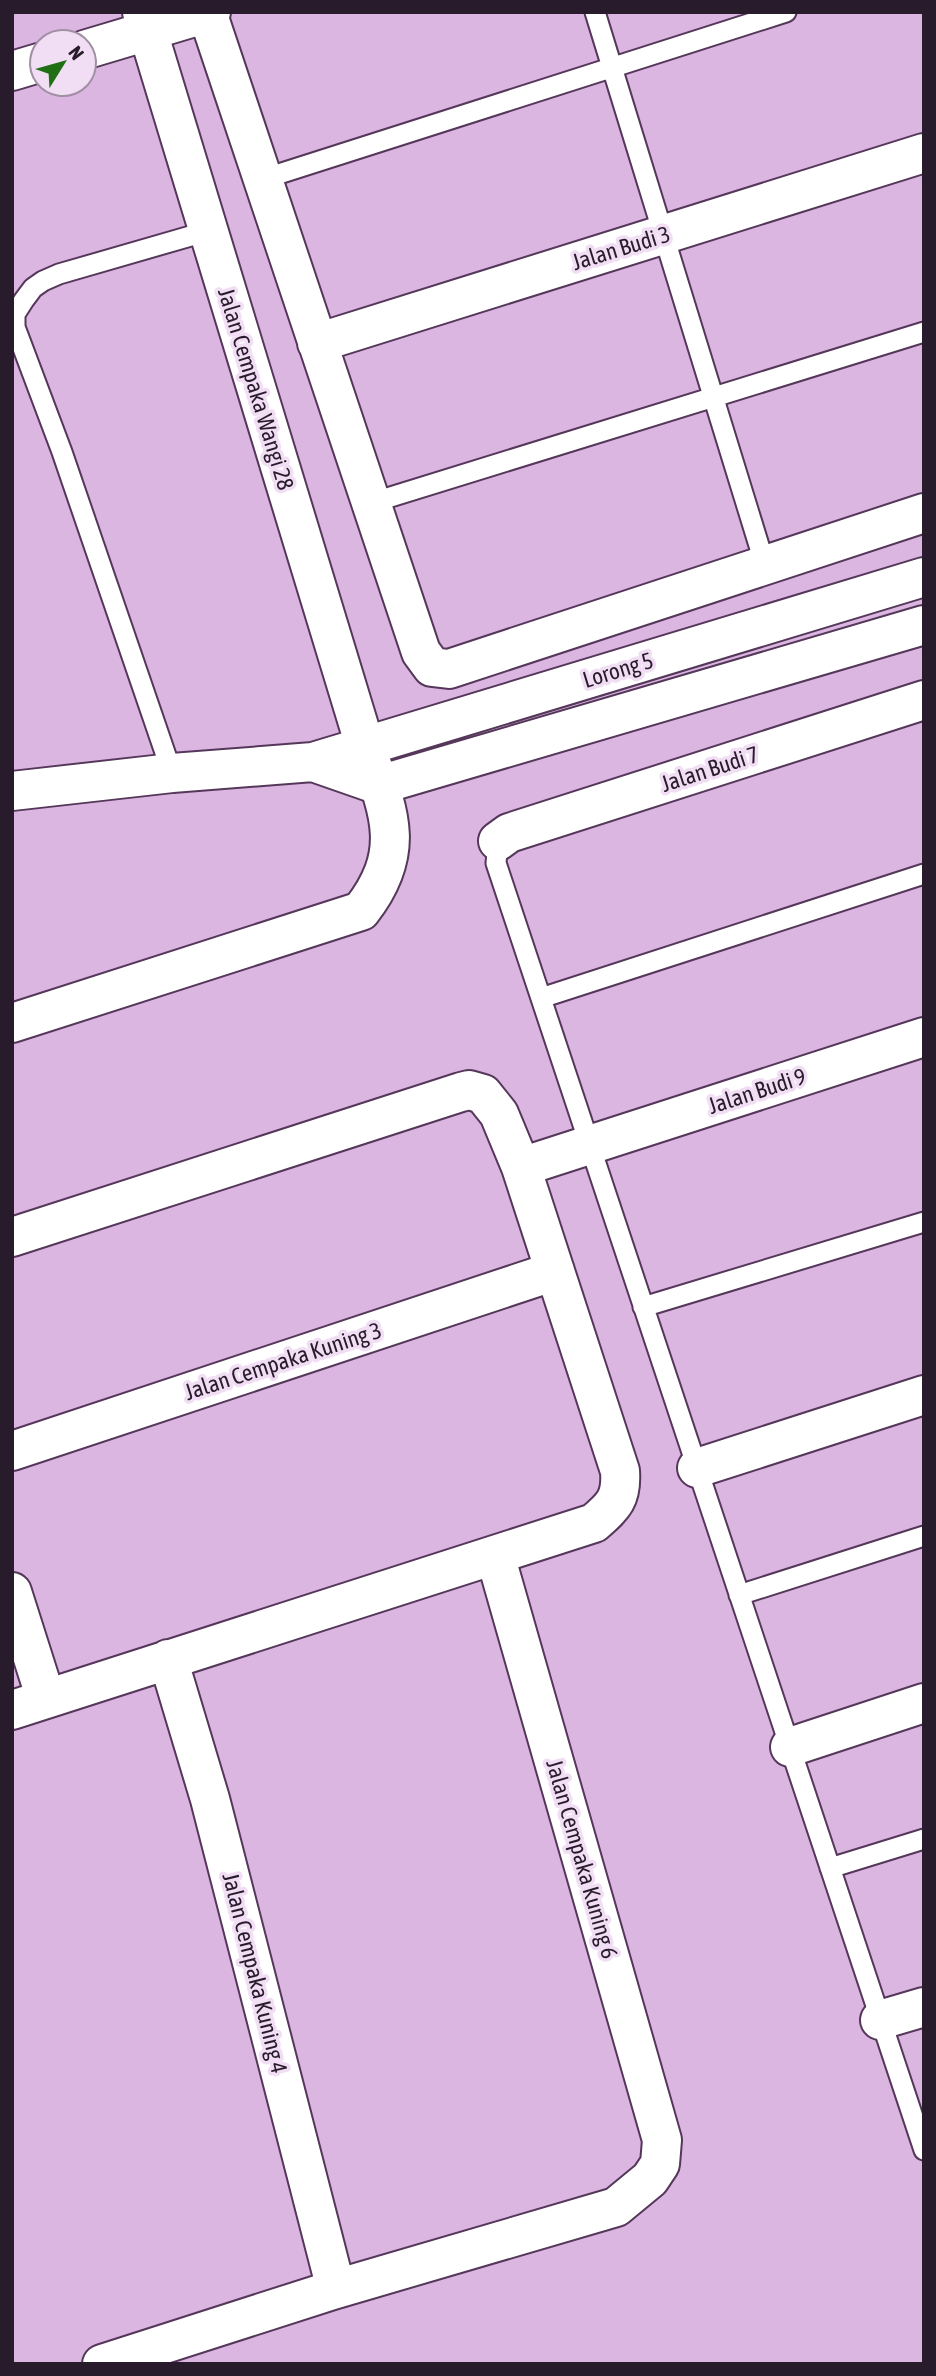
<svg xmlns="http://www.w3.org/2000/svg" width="936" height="2376" font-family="'Asap Condensed',sans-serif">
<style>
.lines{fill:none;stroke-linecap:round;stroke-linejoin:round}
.service-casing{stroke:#55375a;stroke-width:23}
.minor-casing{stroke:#55375a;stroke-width:42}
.tertiary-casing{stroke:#55375a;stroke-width:42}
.service{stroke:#fff;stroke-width:19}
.minor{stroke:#fff;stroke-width:38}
.tertiary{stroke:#fff;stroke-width:38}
.labels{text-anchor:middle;stroke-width:7;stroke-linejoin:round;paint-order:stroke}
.street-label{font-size:23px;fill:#281b2b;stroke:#f1def4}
</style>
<rect width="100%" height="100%" fill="#dab6e1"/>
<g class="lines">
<defs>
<path id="service" d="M595,12L765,565
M263,179L786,12
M371,503L924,332
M172,773L62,452L15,327V314L24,300L33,288L43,281L59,274L208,231
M498,841L496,863L924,2150
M541,998L924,874
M643,1307L924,1222
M739,1595L924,1536
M830,1868L924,1839"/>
<path id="minor" d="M207,12L421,652L432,667L449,669L924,513
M84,50L211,12
M12,71L42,62
M317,343L924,153
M498,841L509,833L924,700
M12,1023L361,911C408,851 389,811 365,746L142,12
M521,1167L924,1037
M12,1237L461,1092L469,1090L483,1094L499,1114L521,1167L620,1471C622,1498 614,1506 594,1523L12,1710
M12,1451L555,1271
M697,1468L924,1395
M12,1592L46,1699
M168,1659L210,1799L336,2289
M790,1747L924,1703
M880,2020L924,2007
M102,2364L336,2289L616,2207L650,2179L660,2164L662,2140L495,1555"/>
<path id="tertiary" d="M313,762L379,785L924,625
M12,791L172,773L313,762L924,577"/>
</defs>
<use href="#service" class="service-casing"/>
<use href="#minor" class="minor-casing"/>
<use href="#tertiary" class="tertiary-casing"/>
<use href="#service" class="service"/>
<use href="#minor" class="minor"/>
<use href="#tertiary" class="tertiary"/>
</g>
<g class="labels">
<g class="street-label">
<text transform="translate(621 248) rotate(-17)" y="8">Jalan Budi 3</text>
<text transform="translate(256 389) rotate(73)" y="8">Jalan Cempaka Wangi 28</text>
<text transform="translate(618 670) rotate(-17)" y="8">Lorong 5</text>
<text transform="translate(710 769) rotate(-18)" y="8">Jalan Budi 7</text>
<text transform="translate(757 1091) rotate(-18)" y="8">Jalan Budi 9</text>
<text transform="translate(283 1361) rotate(-18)" y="8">Jalan Cempaka Kuning 3</text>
<text transform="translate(582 1859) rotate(74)" y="8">Jalan Cempaka Kuning 6</text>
<text transform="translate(255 1973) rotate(76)" y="8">Jalan Cempaka Kuning 4</text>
</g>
</g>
<rect width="936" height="2376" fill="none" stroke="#281b2b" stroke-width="28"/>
<g transform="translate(63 63) rotate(53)"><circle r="33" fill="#f1def4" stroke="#a190a4" stroke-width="2"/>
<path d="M0-5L12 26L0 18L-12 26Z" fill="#206f14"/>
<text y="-10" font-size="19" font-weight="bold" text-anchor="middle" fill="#281b2b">N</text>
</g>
</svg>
